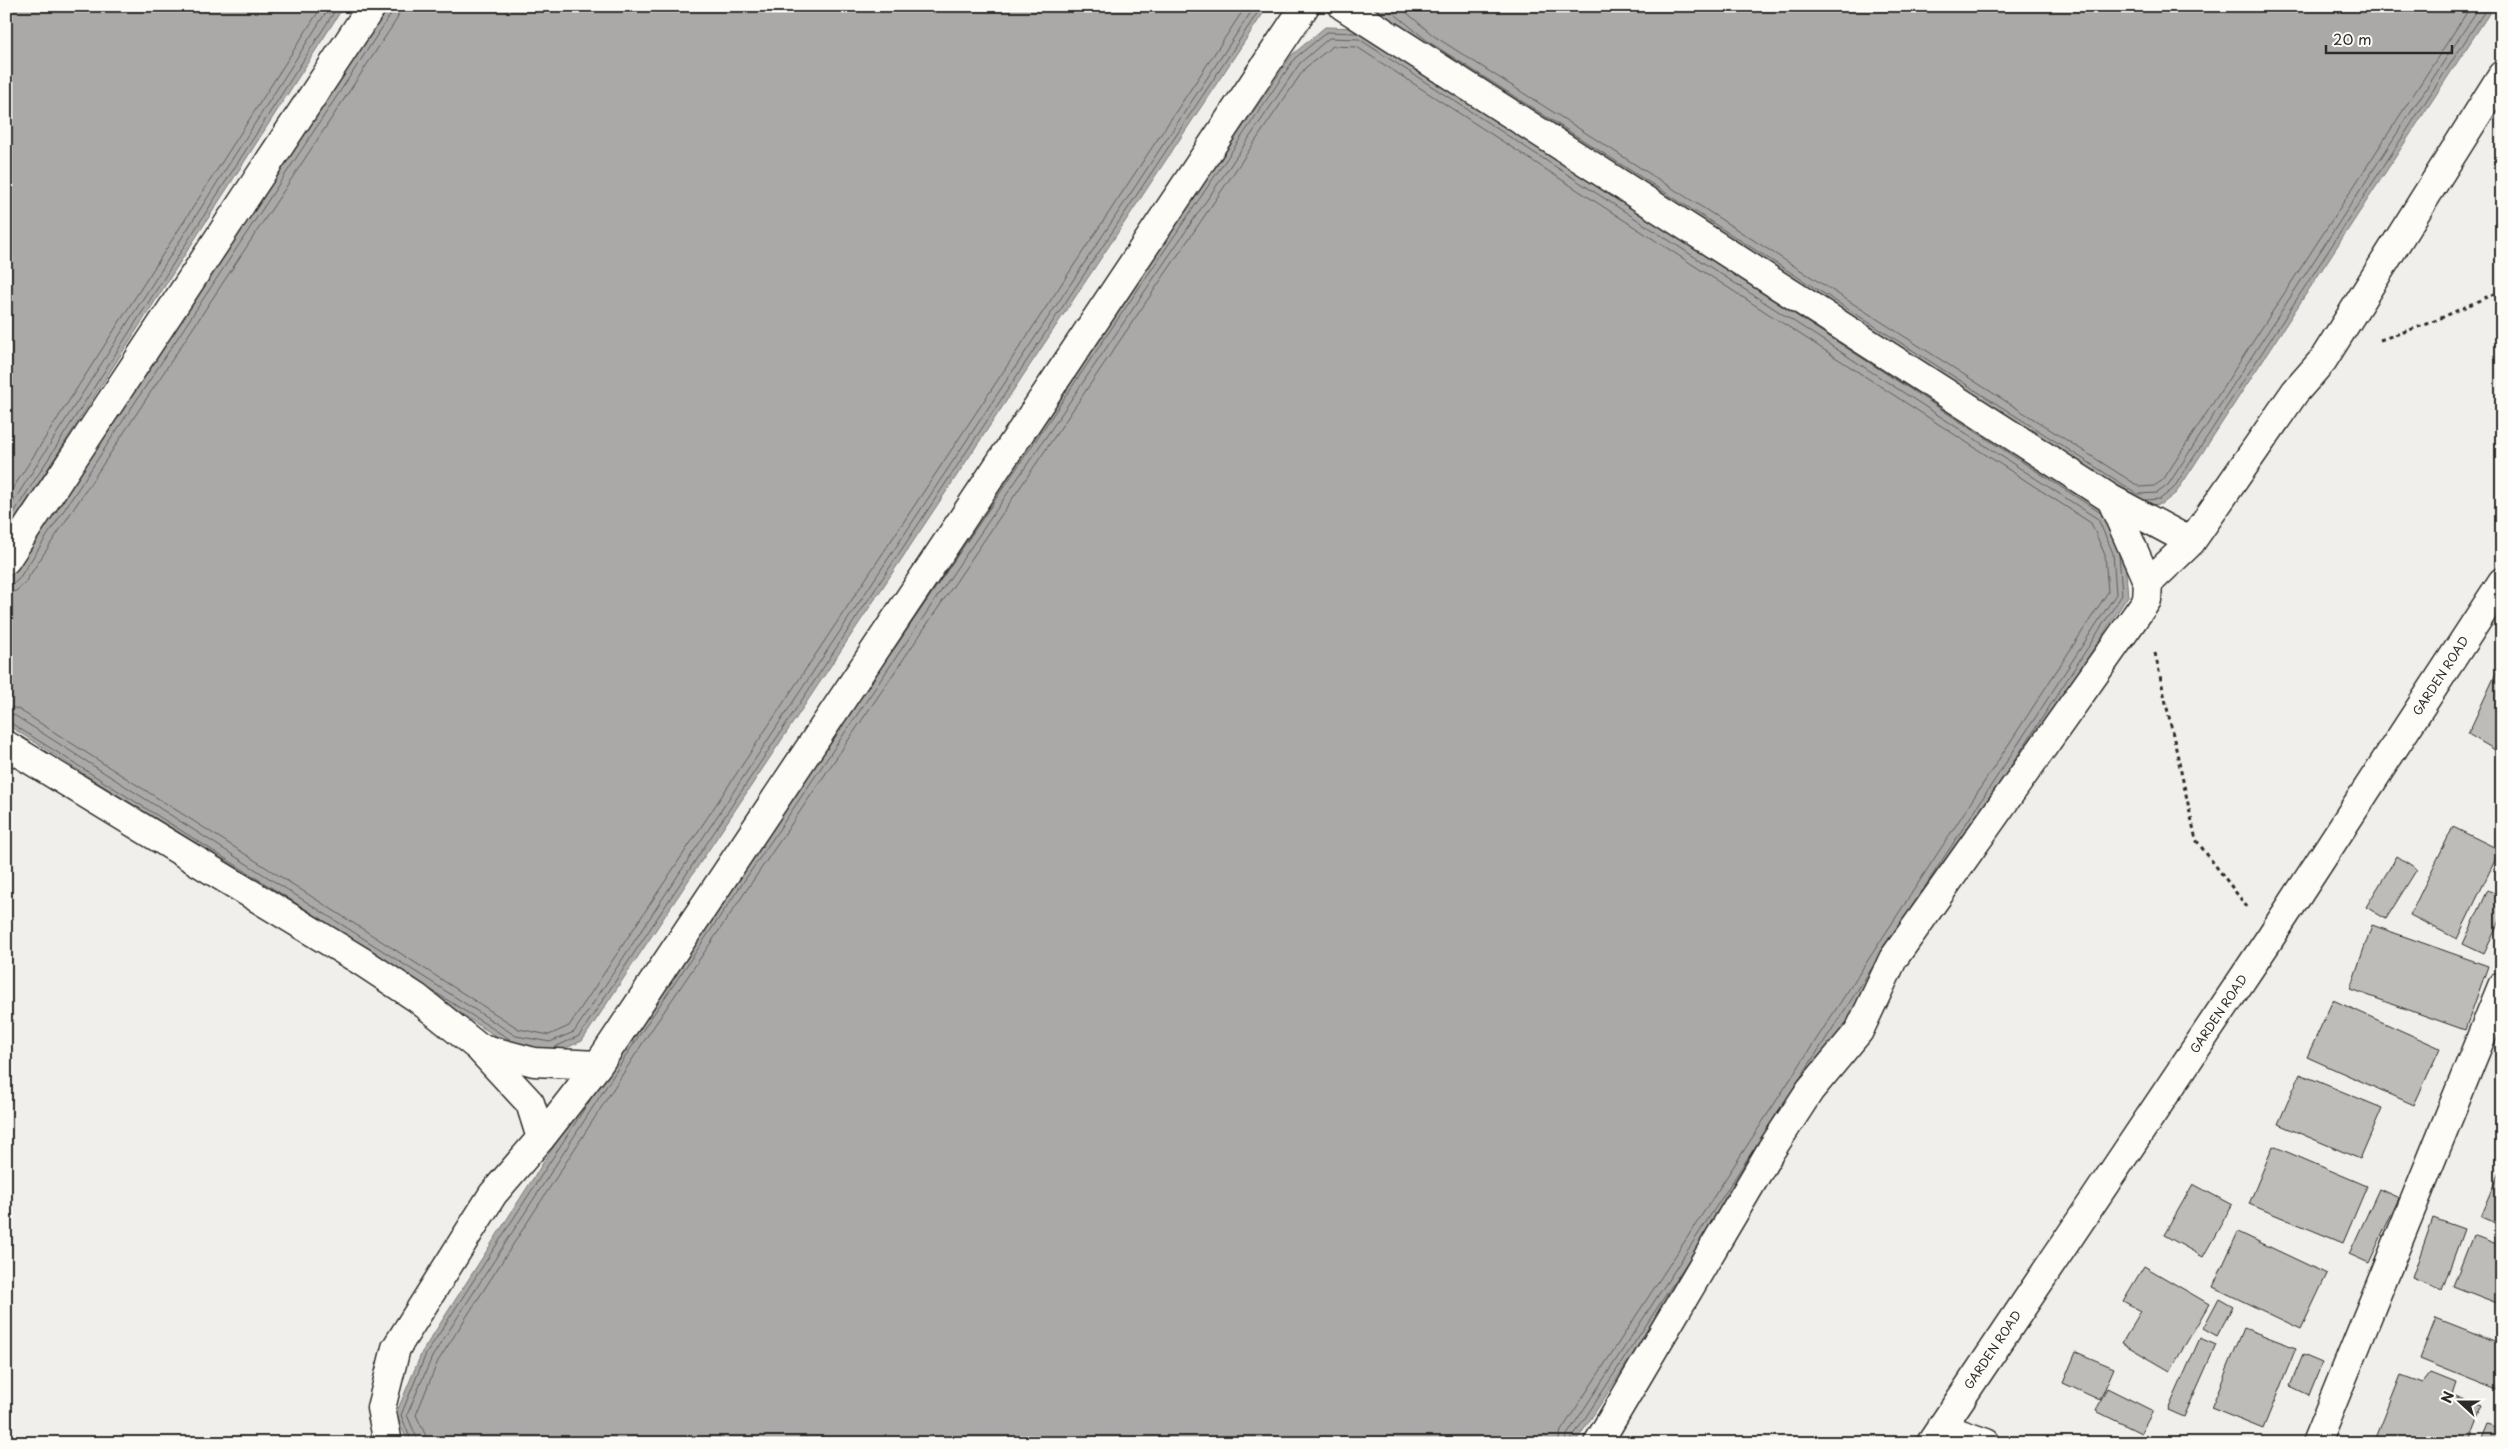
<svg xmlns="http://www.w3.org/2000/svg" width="2508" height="1449" font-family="'Playpen Sans',sans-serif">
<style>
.water{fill:#aaa9a7;stroke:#777775}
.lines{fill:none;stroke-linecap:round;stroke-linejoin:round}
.shore{stroke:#5e5d5d;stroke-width:1}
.building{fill:#bdbcb8;stroke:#2b2b2b}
.minor-casing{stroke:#2b2b2b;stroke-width:31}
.path{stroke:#2b2b2b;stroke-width:3;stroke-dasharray:4 4;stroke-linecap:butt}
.minor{stroke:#fdfcf7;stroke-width:28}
.labels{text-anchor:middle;stroke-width:4.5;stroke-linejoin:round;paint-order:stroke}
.street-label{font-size:12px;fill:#2b2b2b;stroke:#fdfcf7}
</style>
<rect width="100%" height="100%" fill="#f0efeb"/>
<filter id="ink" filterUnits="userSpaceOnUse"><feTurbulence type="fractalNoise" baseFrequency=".02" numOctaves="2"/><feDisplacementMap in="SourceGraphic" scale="10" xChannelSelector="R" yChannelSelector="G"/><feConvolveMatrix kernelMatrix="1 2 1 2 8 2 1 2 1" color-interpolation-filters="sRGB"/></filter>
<g filter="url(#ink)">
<path class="water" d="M6,6H344L6,534Z
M383,6H1268L582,1041L552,1054L513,1047L6,724V577Z
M1375,6H2494L2176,493L2162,504L2135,506L1388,23Z
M1325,27L1362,28L2107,511L2124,550L2128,596L1575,1443H409L395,1416L422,1352L630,1027L1292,55Z"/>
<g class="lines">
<path class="shore" d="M1389,6L1396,15L1429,42L2138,494L2157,493L2168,485L2480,6
M1399,6L1434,36L2140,487L2154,486L2163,480L2471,6
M1691,247L2101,513
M6,499L322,6
M2145,500L2160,499L2173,489L2488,6
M6,513L330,6
M6,525L338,6
M6,585L13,584L18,580L391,14L393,6
M6,593L16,591L24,584L397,19L401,6
M894,649L1295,58L1327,32L1357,33
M6,706L18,709L519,1029L549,1035L569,1026L1246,6
M6,713L14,715L516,1036L550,1042L574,1032L1255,6
M6,720L329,924
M2007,772L2122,595L2119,554
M425,986L511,1040
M553,1048L579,1036L1262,6
M412,1443L401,1415L426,1354L590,1100
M419,1443L407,1415L432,1357L640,1034L1300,63L1329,38L1359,39L2098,519L2113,553L2116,594L1911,908
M426,1443L425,1434L416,1415L438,1361L646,1038L1305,68L1333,46L1357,47L2091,523L2105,555L2108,592L1561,1431L1558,1443
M1565,1443L1567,1435L1874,965
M1571,1443L1572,1438L1690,1258"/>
</g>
<path class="building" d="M2498,669L2502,671V754L2468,734Z
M2453,827L2500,850L2457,939L2410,915Z
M2397,856L2417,869L2386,919L2366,907Z
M2488,890L2502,897V916L2484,954L2463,944Z
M2372,925L2488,966L2465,1030L2350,989Z
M2333,1000L2440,1048L2414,1105L2307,1057Z
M2300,1074L2382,1108L2360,1159L2278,1124Z
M2273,1146L2367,1186L2343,1243L2249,1204Z
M2500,1172L2502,1173V1226L2481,1217Z
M2193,1184L2232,1205L2203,1257L2164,1235Z
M2379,1189L2399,1198L2369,1263L2349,1254Z
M2433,1218L2464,1229L2442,1290L2412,1278Z
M2238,1232L2327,1274L2301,1329L2213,1287Z
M2473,1235L2502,1246V1305L2453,1286Z
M2144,1266L2209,1304L2170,1371L2122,1343L2141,1311L2123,1301Z
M2219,1298L2233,1306L2217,1336L2203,1328Z
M2436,1318L2502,1344V1392L2420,1359Z
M2244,1328L2296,1348L2263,1429L2211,1408Z
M2200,1338L2216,1345L2184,1417L2168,1410Z
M2076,1352L2114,1368L2100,1400L2063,1383Z
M2303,1355L2322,1363L2309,1395L2290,1386Z
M2431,1373L2456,1383L2452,1395L2483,1406L2469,1443H2374L2401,1375L2423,1383Z
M2107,1388L2153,1411L2141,1433L2096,1411Z
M2488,1426L2502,1431V1443H2481Z"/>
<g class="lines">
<defs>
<path id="minor" d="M1343,6L2111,499L2148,583
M2111,499L2191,542
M6,560L372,6
M6,745L361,961L417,998L478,1047L534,1062L598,1065L1305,6
M478,1047L530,1103L541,1138
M1941,1427L1986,1443
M388,1443L381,1408L396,1348L493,1194L541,1138L598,1065
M1598,1443L1771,1150L1810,1090L1859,1031L1893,959L2147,600L2148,583L2191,542L2295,392L2323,360L2502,75
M1931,1443L2270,938L2502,582
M2316,1443L2502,986"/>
</defs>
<use href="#minor" class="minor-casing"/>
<path class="path" d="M2380,340L2430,323L2502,290
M2155,653L2196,840L2247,907"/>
<use href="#minor" class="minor"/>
</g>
</g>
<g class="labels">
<g class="street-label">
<text transform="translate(2441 676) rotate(-57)" y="4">GARDEN ROAD</text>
<text transform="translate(2219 1014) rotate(-56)" y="4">GARDEN ROAD</text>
<text transform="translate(1993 1350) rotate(-56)" y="4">GARDEN ROAD</text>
</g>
</g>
<rect width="2508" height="1449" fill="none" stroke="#fdfcf7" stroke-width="25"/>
<rect x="12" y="12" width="2483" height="1424" fill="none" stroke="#2b2b2b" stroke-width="2" filter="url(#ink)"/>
<g transform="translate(2460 1402) rotate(291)" stroke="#fdfcf7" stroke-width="4" paint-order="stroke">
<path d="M0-4L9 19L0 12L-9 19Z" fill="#2b2b2b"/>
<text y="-8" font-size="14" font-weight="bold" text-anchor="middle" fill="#2b2b2b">N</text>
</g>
<path d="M2326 45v8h126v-8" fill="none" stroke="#2b2b2b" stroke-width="2.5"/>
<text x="2333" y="45" font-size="15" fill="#2b2b2b" stroke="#fdfcf7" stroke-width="4" paint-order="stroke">20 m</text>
</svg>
